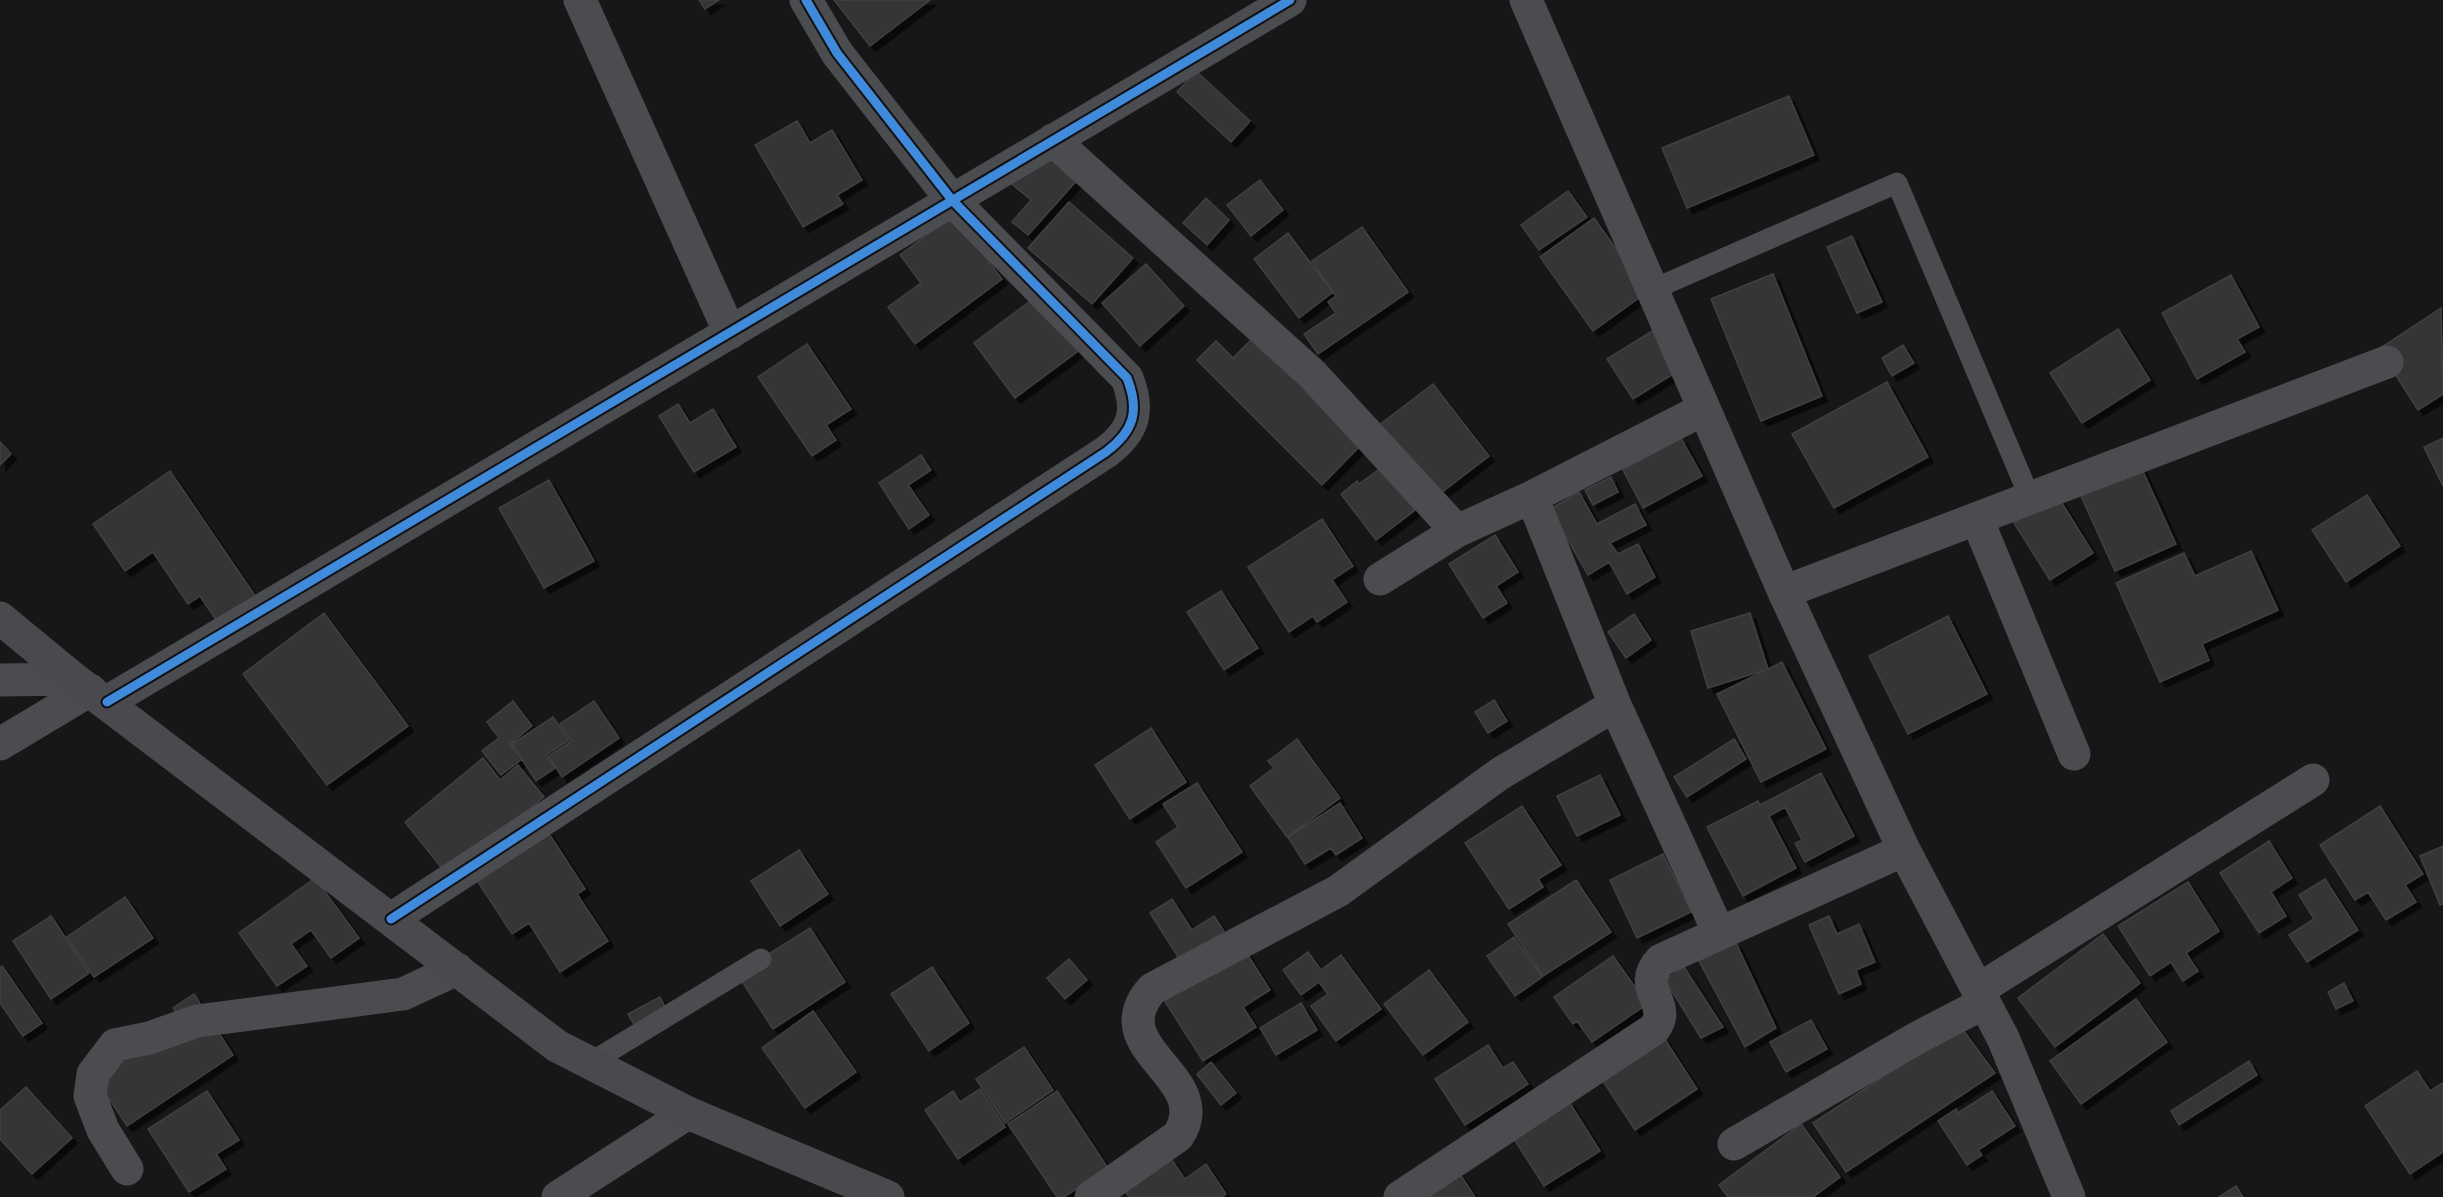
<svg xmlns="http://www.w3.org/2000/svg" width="2443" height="1197" font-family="Poppins,sans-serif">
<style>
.building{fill:#353536;stroke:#3f4043;stroke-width:1.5;filter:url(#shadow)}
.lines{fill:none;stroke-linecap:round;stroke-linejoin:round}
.lane{stroke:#4b4c50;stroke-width:21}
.street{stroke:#4b4c50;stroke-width:33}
.secondary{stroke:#4a4a4e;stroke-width:33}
.cycleway-casing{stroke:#111113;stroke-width:13}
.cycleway{stroke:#408adc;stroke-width:9}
</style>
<defs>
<filter id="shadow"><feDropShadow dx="5.5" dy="5.5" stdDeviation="0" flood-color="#0009"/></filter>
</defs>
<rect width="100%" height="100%" fill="#171717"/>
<path class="building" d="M699,0H719L705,9Z
M834,0H930L870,46Z
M1196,71L1250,121L1231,142L1177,92Z
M1789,96L1814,155L1687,208L1662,148Z
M797,121L810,143L832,130L862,180L837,195L843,204L803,227L755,145Z
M1043,153L1078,179L1028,235L1012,222L1031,200L1004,178Z
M1260,180L1283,210L1251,236L1227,205Z
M1568,191L1587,217L1539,250L1521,225Z
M1206,198L1229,220L1207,245L1183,223Z
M1069,202L1133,258L1092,304L1028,248Z
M954,215L1002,279L915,344L888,307L921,283L900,255Z
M1594,218L1647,292L1593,331L1540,257Z
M1362,227L1408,292L1318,354L1304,334L1336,313L1328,302L1336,296L1312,261Z
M1288,233L1333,292L1299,318L1254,259Z
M1852,236L1882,302L1857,313L1827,247Z
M1146,264L1184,306L1140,346L1102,303Z
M1773,274L1822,396L1761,421L1711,299Z
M2231,275L2259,327L2237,339L2245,352L2197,379L2162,313Z
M1037,296L1078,351L1015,398L974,343Z
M2441,308L2443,394L2418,410L2379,349Z
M1657,328L1683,368L1633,399L1607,359Z
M2118,329L2150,380L2082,423L2050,373Z
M1254,337L1363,443L1322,485L1197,360L1216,341L1233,358Z
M807,344L851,409L826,425L836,440L812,456L758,377Z
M1903,345L1914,363L1892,376L1882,358Z
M1887,382L1928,457L1834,508L1792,434Z
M1433,384L1489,456L1433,499L1378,426Z
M678,404L690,423L713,409L736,447L694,472L659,416Z
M1681,438L1702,476L1643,508L1623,470Z
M2443,438V486L2424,447Z
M0,442L11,454L0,465Z
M921,455L931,470L908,485L929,515L909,529L879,483Z
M1382,467L1415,510L1376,540L1341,494L1357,481L1359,484Z
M2141,467L2176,544L2115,571L2080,494Z
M170,471L258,600L220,626L200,596L188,604L153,552L125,571L93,524Z
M1611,477L1618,492L1593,505L1585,490Z
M549,480L594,561L544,588L499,508Z
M1579,492L1597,524L1635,504L1646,525L1610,543L1618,554L1638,544L1655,577L1627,594L1609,562L1588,575L1550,509Z
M2057,495L2093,553L2050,580L2014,523Z
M2367,495L2400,546L2346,582L2312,530Z
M1322,519L1353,566L1332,580L1347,602L1317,622L1313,616L1289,632L1248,567Z
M1495,535L1518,572L1496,586L1507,603L1483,618L1449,564Z
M2251,551L2278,610L2202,644L2209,660L2160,682L2116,583L2184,553L2195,576Z
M1221,591L1258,648L1224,670L1187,612Z
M324,613L408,726L327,785L243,674Z
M1750,613L1768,669L1708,688L1691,631Z
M1634,614L1651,640L1626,658L1608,632Z
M1948,616L1987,694L1908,734L1869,656Z
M1782,662L1826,749L1761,782L1717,694Z
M1494,700L1507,721L1488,733L1475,712Z
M513,701L532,726L510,744L522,759L501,775L482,751L499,738L487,722Z
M594,701L619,738L562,777L549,756L572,741L560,724Z
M553,717L569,740L546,755L555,768L536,781L512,744Z
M1151,728L1186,782L1130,819L1095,765Z
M1297,739L1340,798L1287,837L1250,786L1274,768L1268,761Z
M1734,739L1746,759L1687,797L1674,777Z
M483,758L500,780L518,765L544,797L448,876L405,822Z
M1821,773L1854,836L1805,862L1795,843L1802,840L1785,807L1769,816L1796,868L1743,896L1707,827L1758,801L1760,805Z
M1600,775L1620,815L1577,836L1557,796Z
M1197,783L1242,852L1186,888L1156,842L1178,827L1163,804Z
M1340,803L1362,838L1336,855L1331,848L1305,864L1288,837Z
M1522,806L1561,865L1538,879L1543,887L1509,909L1465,843Z
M2380,806L2423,874L2405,885L2416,902L2386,920L2368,892L2355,900L2320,845Z
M546,829L585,889L577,894L608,941L560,972L529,923L512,934L474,876Z
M2269,841L2292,878L2271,892L2286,916L2259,933L2220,873Z
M2443,846V904L2440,905L2420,856Z
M799,850L828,894L780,926L751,881Z
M1663,854L1691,912L1637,938L1610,880Z
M315,878L359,938L331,958L311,930L291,944L307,966L277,986L239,933Z
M2325,879L2358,930L2307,962L2289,935L2314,919L2299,895Z
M1576,880L1611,932L1543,976L1508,924Z
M2188,882L2219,931L2186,953L2198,971L2183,981L2171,962L2150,976L2118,926Z
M125,897L153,938L94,977L67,937Z
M1172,899L1192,930L1214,916L1224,931L1180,960L1150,913Z
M51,916L89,973L51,999L13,941Z
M1829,916L1837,934L1859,924L1875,962L1856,970L1861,984L1839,994L1809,925Z
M810,928L845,982L773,1029L737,974Z
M2103,934L2140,983L2055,1047L2018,998Z
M1514,937L1542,977L1515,996L1487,956Z
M1736,943L1776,1028L1745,1047L1699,961Z
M1244,949L1270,990L1243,1007L1256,1027L1203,1061L1164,1000Z
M1308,952L1321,970L1341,955L1381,1009L1336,1041L1311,1006L1328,994L1319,982L1301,995L1283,970Z
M1613,956L1647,1004L1592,1042L1577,1021L1573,1024L1554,997Z
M1069,959L1087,980L1065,999L1047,978Z
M2,966L42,1023L23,1036L0,1003V968Z
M932,967L969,1023L929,1051L891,994Z
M1684,967L1723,1027L1701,1038L1665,980Z
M1429,970L1468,1022L1423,1055L1384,1004Z
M2344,983L2353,1001L2336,1009L2328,992Z
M194,994L233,1055L127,1126L93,1074L180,1018L173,1008Z
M660,997L668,1013L637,1030L628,1014Z
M2136,999L2167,1042L2081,1104L2050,1061Z
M1301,1003L1317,1030L1276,1055L1260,1028Z
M813,1011L856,1072L805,1108L762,1048Z
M1811,1020L1827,1049L1786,1072L1770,1042Z
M1960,1026L1995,1073L1846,1172L1813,1123Z
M1664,1038L1697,1089L1635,1130L1601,1078Z
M1488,1045L1503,1068L1513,1062L1528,1084L1465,1125L1435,1079Z
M1024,1047L1053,1090L1005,1123L976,1079Z
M2249,1061L2257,1075L2179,1125L2171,1111Z
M1211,1062L1236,1093L1221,1105L1197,1074Z
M2417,1071L2430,1091L2443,1083V1152L2410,1174L2365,1106Z
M26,1087L72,1138L32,1174L0,1139V1110Z
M980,1089L1005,1127L958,1159L925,1110L953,1091L960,1102Z
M207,1091L239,1140L216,1154L226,1169L189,1192L148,1129Z
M1057,1091L1108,1168L1064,1197H1057L1008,1124Z
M1992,1091L2015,1126L1978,1150L1982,1155L1967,1165L1938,1121L1956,1109L1958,1113Z
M1568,1100L1600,1151L1544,1186L1512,1136Z
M1801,1124L1840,1177L1813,1197H1728L1719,1185Z
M1171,1159L1185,1179L1206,1164L1226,1194L1222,1197H1129L1124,1190Z
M1456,1168L1475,1197H1412Z
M2236,1186L2243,1197H2219Z"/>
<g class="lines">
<path class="lane" d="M1647,292L1897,183L2030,498
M590,1063L761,959"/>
<path class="street" d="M580,0L730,333
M1526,0L1784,592L1904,850L2003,1038L2069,1197
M1053,140L1312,374L1457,531
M1532,497L1615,705L1719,933
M1977,519L2074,754
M1380,579L1457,531L1532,497L1704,409
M1784,592L2387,362
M0,680L74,679
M107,702L1290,0
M0,744L90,690
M391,919L1106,452C1134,431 1140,411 1127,378L952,200L837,53L806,0
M1978,990L2313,780
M1734,1144L1917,1038L1984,1003
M127,1169L103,1130L90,1096L93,1074L115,1045L149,1038L197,1021L403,994L457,969
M558,1197L688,1113
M1091,1197L1178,1136C1217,1076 1099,1050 1152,989L1338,891L1501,773L1615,705
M1400,1197L1654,1029C1674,1004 1634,988 1661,960L1904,850"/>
<path class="secondary" d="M0,618L74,679L557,1046L688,1113L888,1197"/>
<defs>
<path id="cycleway" d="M107,702L1290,0
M391,919L1106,452C1134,431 1140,411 1127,378L952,200L837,53L806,0"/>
</defs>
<use href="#cycleway" class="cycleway-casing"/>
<use href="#cycleway" class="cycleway"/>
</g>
</svg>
